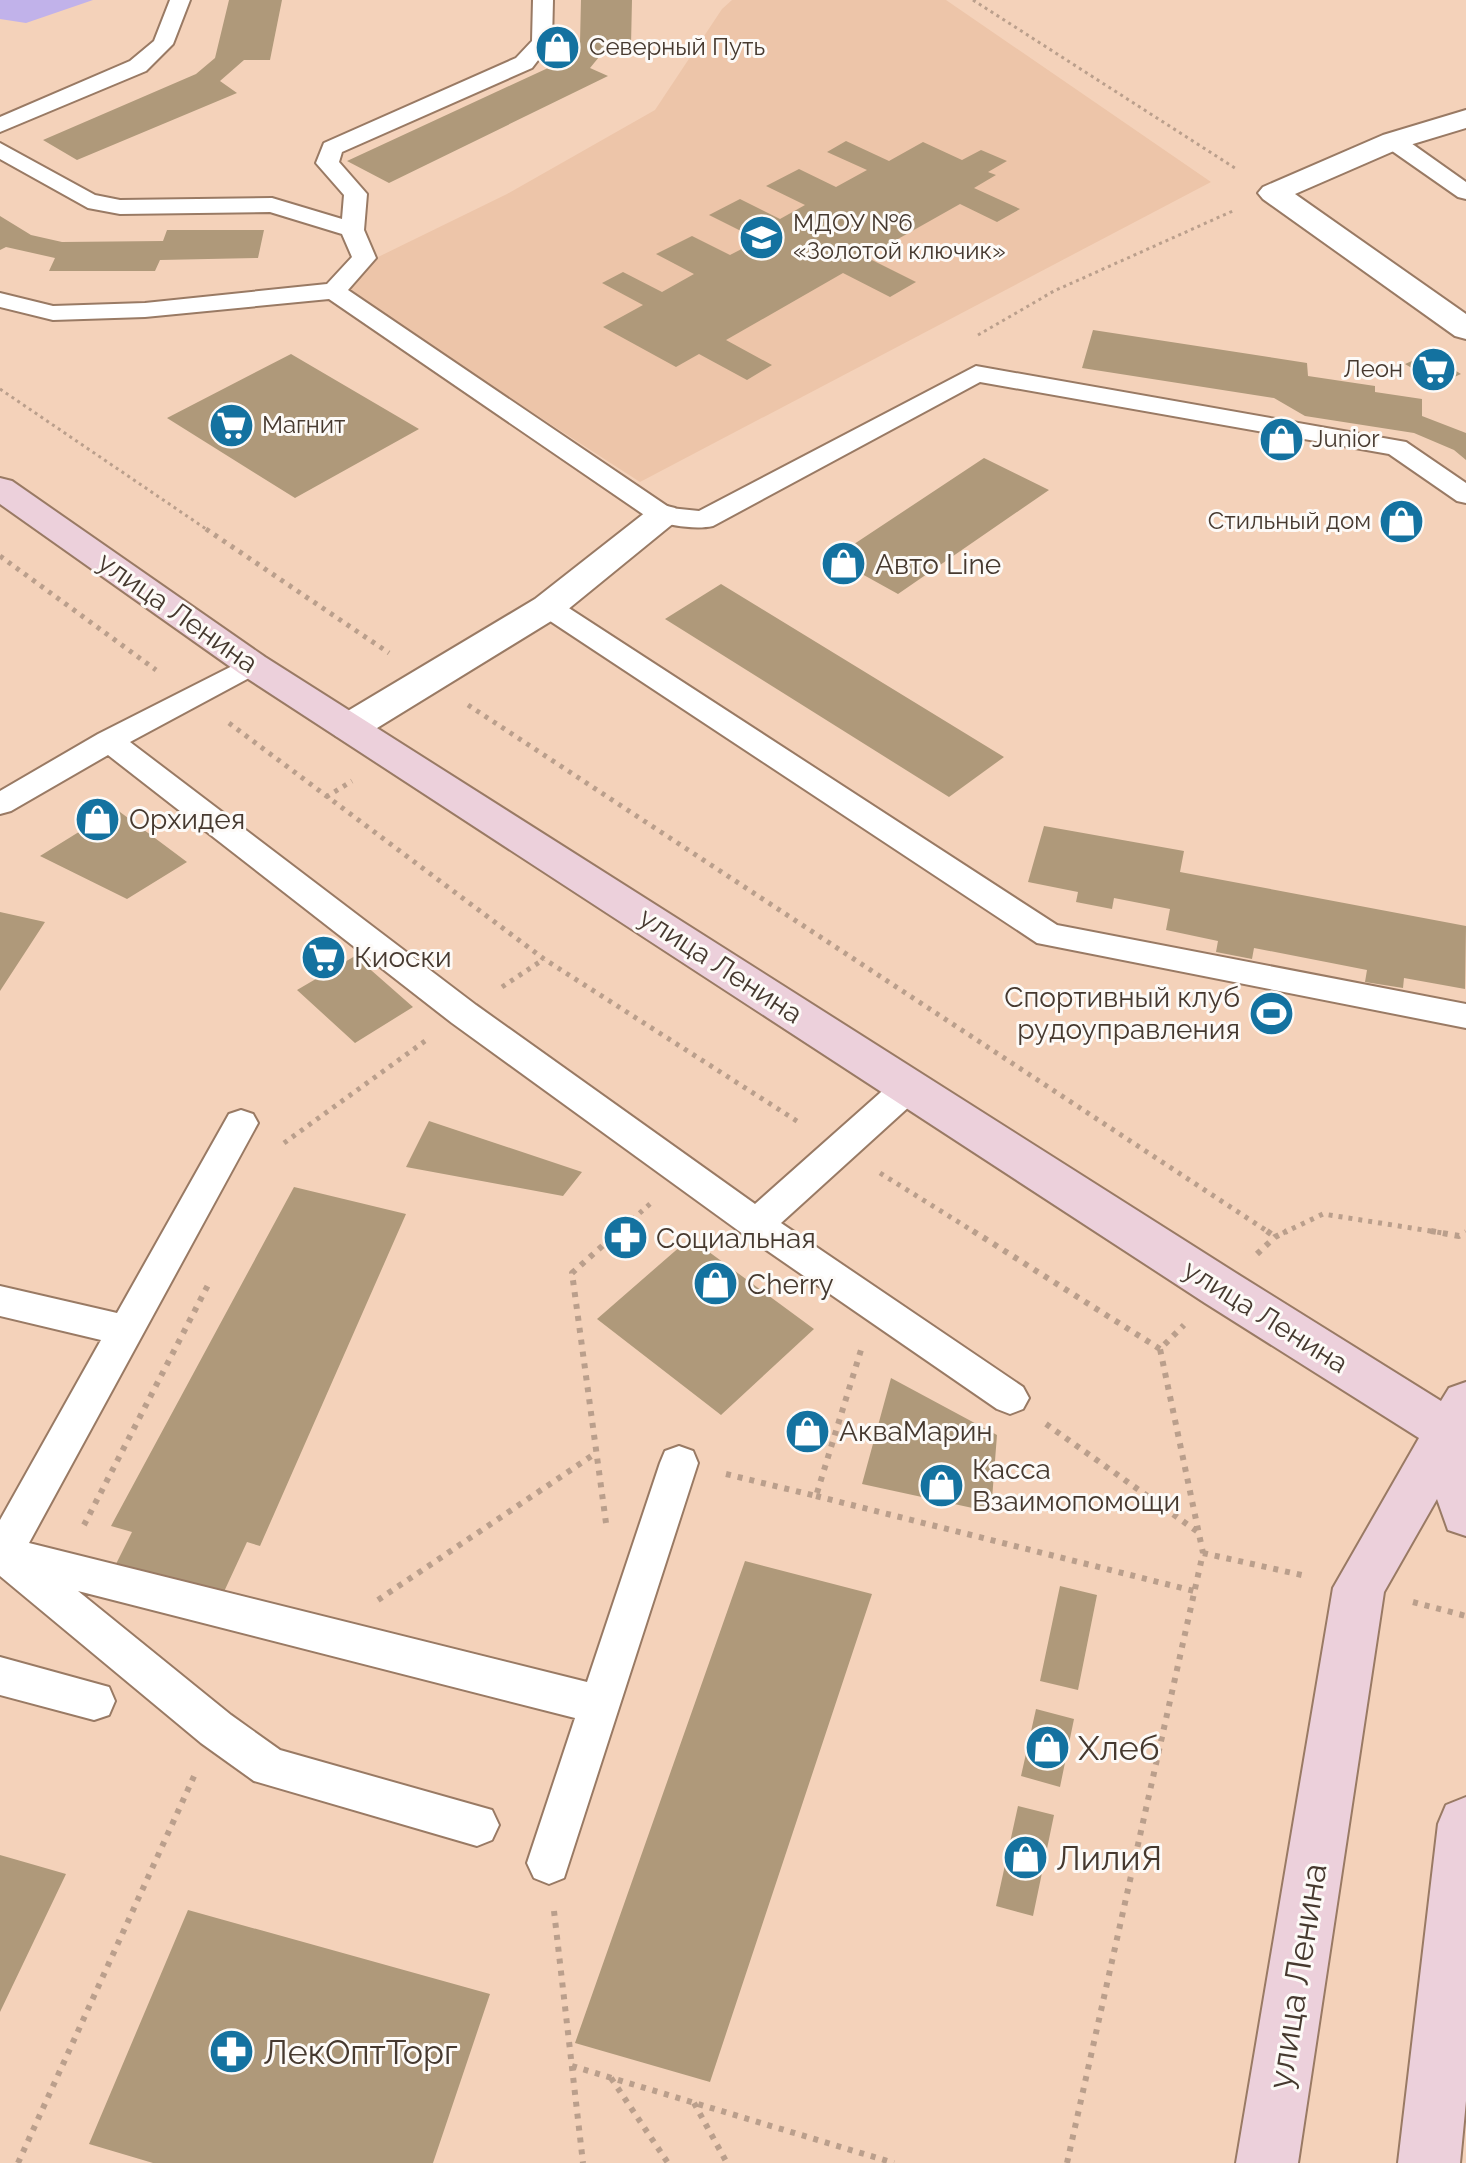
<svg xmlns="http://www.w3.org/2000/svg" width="1466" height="2163" font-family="Raleway,sans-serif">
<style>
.built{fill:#edc5a9}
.green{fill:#c1b2ea}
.building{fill:#af997a}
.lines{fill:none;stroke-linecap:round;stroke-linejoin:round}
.lane-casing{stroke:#997a64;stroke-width:4}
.street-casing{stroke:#997a64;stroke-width:4}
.secondary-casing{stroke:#997a64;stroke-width:4}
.path-far2{stroke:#ba9f8c;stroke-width:3;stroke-dasharray:3 4;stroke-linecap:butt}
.path-far1{stroke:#ba9f8c;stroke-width:5;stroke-dasharray:4 6;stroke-linecap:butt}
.path{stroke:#ba9f8c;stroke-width:6;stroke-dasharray:5 7;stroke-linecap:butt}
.lane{fill:#fff;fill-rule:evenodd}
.street{fill:#fff;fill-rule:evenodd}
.secondary{fill:#ecd0db;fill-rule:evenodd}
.labels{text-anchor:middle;stroke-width:6;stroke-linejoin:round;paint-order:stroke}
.far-poi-label{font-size:24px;fill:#46392f;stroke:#fdfaf7;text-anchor:start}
.poi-label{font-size:28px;fill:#46392f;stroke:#fdfaf7;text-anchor:start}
.street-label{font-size:28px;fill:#46392f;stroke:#fdfaf7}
.near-poi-label{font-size:34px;fill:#46392f;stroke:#fdfaf7;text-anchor:start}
.near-street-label{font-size:34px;fill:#46392f;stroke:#fdfaf7}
</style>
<rect width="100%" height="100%" fill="#f4d2ba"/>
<path class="built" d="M732,0H946L1211,182L640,482L329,281L507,194L655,110L722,9Z"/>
<path class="green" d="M0,0H93L26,23L0,19Z"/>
<path class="building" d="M229,0H282L270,60H244L220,81L237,93L77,160L43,140L196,74L215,58Z
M581,0H632L631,45L608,46L590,68L608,76L389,183L347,161L561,62L580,42Z
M846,141L889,161L923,142L962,160L981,150L1007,161L988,172L996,175L974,188L1020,209L997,222L960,204L866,257L916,282L890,297L843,273L726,340L772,365L747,380L699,354L676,367L603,327L643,305L602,283L623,272L662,292L694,274L656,254L692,236L730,255L759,240L709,215L740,199L780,219L805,205L766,186L799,169L836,187L867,170L827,152Z
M0,216L31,235L62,242L163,241L167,230H264L258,258L160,260L155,271H49L55,258L6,247L0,250Z
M1093,330L1307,363L1308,376L1375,386V392L1422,399V416L1466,433V460L1454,450L1414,433L1305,416L1274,398L1082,368Z
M291,354L419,429L295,498L167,418Z
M1428,354L1461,374L1439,384L1405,364Z
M984,458L1049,490L898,594L833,558Z
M721,584L1004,757L949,797L665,619Z
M116,809L187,862L127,899L40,856Z
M1044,826L1184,851L1180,872L1466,926L1465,989L1404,978L1403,988L1365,982L1367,970L1254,948L1252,959L1216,952L1218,941L1166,930L1170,909L1114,898L1112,909L1076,902L1078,892L1028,882Z
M0,912L45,922L0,991Z
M355,956L413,1007L355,1043L297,990Z
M429,1121L582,1172L563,1196L406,1167Z
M294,1187L406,1214L260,1546L247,1542L222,1596L114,1568L132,1532L111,1526Z
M690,1238L814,1329L721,1415L597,1319Z
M891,1378L997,1435L991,1512L862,1484Z
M745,1561L872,1594L710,2082L575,2043Z
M1060,1586L1097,1595L1078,1690L1040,1681Z
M1036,1709L1074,1719L1060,1787L1021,1776Z
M1018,1806L1054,1815L1033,1916L996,1906Z
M0,1855L66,1874L0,2012Z
M188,1910L490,1994L433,2163H153L89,2144Z"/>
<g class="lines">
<defs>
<path id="lane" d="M170,0H190L173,44L146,71L0,132V117L130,61L154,41Z
M533,0H553L552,42L532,68L342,152L339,162L367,194L364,230L376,258L348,290L670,508L699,511L976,366L1406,442L1466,483V503L1457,501L1389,454L980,382L713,526C695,530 671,525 653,521L329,299L145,317L53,320L0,307V293L53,306L145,303L327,284L352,257L342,234L270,212L120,214L88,208L0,159V143L95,195L120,200L272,198L342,219L344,195L316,163L324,143L516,58L532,41Z
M1393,134L1401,136L1466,182V199L1458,197L1385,146L1382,141Z
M548,598L558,601L1057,925L1466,1004V1028L1037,943L538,613L534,607L538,601Z
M252,656L262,659L266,665L262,671L130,742L476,1005L755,1204L898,1077L910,1073L922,1077L927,1086L922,1095L781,1223L1023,1387L1029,1398L1023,1409L1010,1414L997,1409L743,1234L452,1023L108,755L11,811L0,814V791L98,734Z
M241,1110L253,1114L258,1123L29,1543L587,1682L660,1463L665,1451L679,1446L693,1451L698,1463L564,1878L549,1884L534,1878L527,1863L575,1718L78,1591L231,1715L280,1750L492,1810L499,1825L492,1840L477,1846L254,1781L201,1743L0,1576V1520L101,1340L0,1316V1286L117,1313L229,1114Z
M0,1657L109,1687L115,1701L109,1715L94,1720L0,1695Z"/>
<path id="street" d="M1466,110V128L1403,147L1295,194L1466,314V339L1455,336L1263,199L1258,193L1263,187L1383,135Z
M663,505L675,508L680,515L675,522L561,615L364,736L350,740L336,736L331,727L336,718L535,599L651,508Z"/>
<path id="secondary" d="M0,478L12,481L265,657L1239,1275L1441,1401L1449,1388L1466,1382V1536L1448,1530L1437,1499L1384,1592L1298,2163H1236L1333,1588L1419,1438L1205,1303L239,673L0,504Z
M1466,1797V2101L1460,2163H1398L1438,1824L1446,1805Z"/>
</defs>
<use href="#lane" class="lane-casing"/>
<use href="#street" class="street-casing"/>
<use href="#secondary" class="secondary-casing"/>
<path class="path-far2" d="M973,0L1238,170
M978,335L1054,291L1235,210
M0,389L209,531"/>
<path class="path-far1" d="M206,529L389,653
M0,556L156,670
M468,705L1270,1233
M229,723L544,959L800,1123
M326,797L352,781
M502,987L544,959
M284,1143L425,1041
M880,1173L976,1233
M617,1233L651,1203
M1283,1233L1323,1214L1443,1233"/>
<path class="path" d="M973,1231L1160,1349
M1267,1231L1275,1237
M1431,1231L1459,1236L1466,1232
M1257,1254L1275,1237L1287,1231
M1046,1424L1198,1532
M726,1474L816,1496L861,1350
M816,1496L1194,1591
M606,1523L572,1273L619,1231
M84,1525L208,1285
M1203,1553L1306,1576
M378,1600L596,1453
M1413,1602L1466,1616
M554,1911L583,2163
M572,2066L894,2163
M611,2078L668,2163
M694,2103L727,2163
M18,2163L195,1774
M1067,2163L1203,1553L1160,1349L1184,1325"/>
<use href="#lane" class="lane"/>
<use href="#street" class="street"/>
<use href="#secondary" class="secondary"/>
</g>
<defs>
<symbol id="shop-disc" viewBox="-11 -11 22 22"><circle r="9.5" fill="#1472a0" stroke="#fdfaf7"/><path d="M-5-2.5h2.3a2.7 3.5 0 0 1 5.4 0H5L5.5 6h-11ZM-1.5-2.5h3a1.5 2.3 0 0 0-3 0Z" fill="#fff"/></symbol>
<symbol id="school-disc" viewBox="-11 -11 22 22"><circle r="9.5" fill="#1472a0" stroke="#fdfaf7"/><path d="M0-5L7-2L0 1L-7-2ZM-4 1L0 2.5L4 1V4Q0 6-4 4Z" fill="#fff"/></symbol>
<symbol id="supermarket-disc" viewBox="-11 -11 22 22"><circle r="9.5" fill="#1472a0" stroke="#fdfaf7"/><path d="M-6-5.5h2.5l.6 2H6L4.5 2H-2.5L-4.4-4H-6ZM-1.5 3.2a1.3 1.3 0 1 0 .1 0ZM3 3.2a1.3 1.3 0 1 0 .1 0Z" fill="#fff"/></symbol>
<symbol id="stadium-disc" viewBox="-11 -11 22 22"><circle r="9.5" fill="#1472a0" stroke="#fdfaf7"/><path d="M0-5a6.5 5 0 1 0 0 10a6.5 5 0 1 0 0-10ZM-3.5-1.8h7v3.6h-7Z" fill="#fff"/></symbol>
<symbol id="pharmacy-disc" viewBox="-11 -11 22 22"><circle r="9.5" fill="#1472a0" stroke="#fdfaf7"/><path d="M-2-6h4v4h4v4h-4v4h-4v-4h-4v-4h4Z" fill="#fff"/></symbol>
</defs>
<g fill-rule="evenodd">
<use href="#shop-disc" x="532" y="22" width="51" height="51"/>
<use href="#school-disc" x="736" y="212" width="51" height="51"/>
<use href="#supermarket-disc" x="1408" y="344" width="51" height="51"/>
<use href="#supermarket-disc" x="206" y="400" width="51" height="51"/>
<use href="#shop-disc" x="1256" y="414" width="51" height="51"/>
<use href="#shop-disc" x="1376" y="496" width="51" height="51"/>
<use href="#shop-disc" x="818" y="538" width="51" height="51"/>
<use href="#shop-disc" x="72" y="794" width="51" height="51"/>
<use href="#supermarket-disc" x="298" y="932" width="51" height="51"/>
<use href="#stadium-disc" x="1246" y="988" width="51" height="51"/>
<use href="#pharmacy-disc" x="600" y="1212" width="51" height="51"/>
<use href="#shop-disc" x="690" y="1258" width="51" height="51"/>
<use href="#shop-disc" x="782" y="1406" width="51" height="51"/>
<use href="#shop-disc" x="916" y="1460" width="51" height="51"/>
<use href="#shop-disc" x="1022" y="1722" width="51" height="51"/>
<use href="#shop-disc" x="1000" y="1832" width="51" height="51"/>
<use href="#pharmacy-disc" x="206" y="2026" width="51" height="51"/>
</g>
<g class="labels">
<g class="far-poi-label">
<text x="589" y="55">Северный Путь</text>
<text x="793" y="231">МДОУ №6<tspan x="793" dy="28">«Золотой ключик»</tspan></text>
<text x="1403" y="377" text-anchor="end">Леон</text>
<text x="262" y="433">Магнит</text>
<text x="1312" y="447">Junior</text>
<text x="1371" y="529" text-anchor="end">Стильный дом</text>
</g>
<g class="poi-label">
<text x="875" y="574">Авто Line</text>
<text x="129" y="829">Орхидея</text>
<text x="354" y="967">Киоски</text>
<text x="1240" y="1007" text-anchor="end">Спортивный клуб<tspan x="1240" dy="32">рудоуправления</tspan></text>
<text x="656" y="1248">Социальная</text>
<text x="747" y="1294">Cherry</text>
<text x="839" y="1441">АкваМарин</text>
<text x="972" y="1479">Касса<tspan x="972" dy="32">Взаимопомощи</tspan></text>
</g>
<g class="street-label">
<text transform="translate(178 612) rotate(35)" y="10">улица Ленина</text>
<text transform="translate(721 965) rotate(33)" y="10">улица Ленина</text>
<text transform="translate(1266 1316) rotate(32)" y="10">улица Ленина</text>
</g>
<g class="near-poi-label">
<text x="1078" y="1760">Хлеб</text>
<text x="1056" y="1870">ЛилиЯ</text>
<text x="263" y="2064">ЛекОптТорг</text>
</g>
<g class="near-street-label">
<text transform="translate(1297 1976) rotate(-81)" y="12">улица Ленина</text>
</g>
</g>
</svg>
